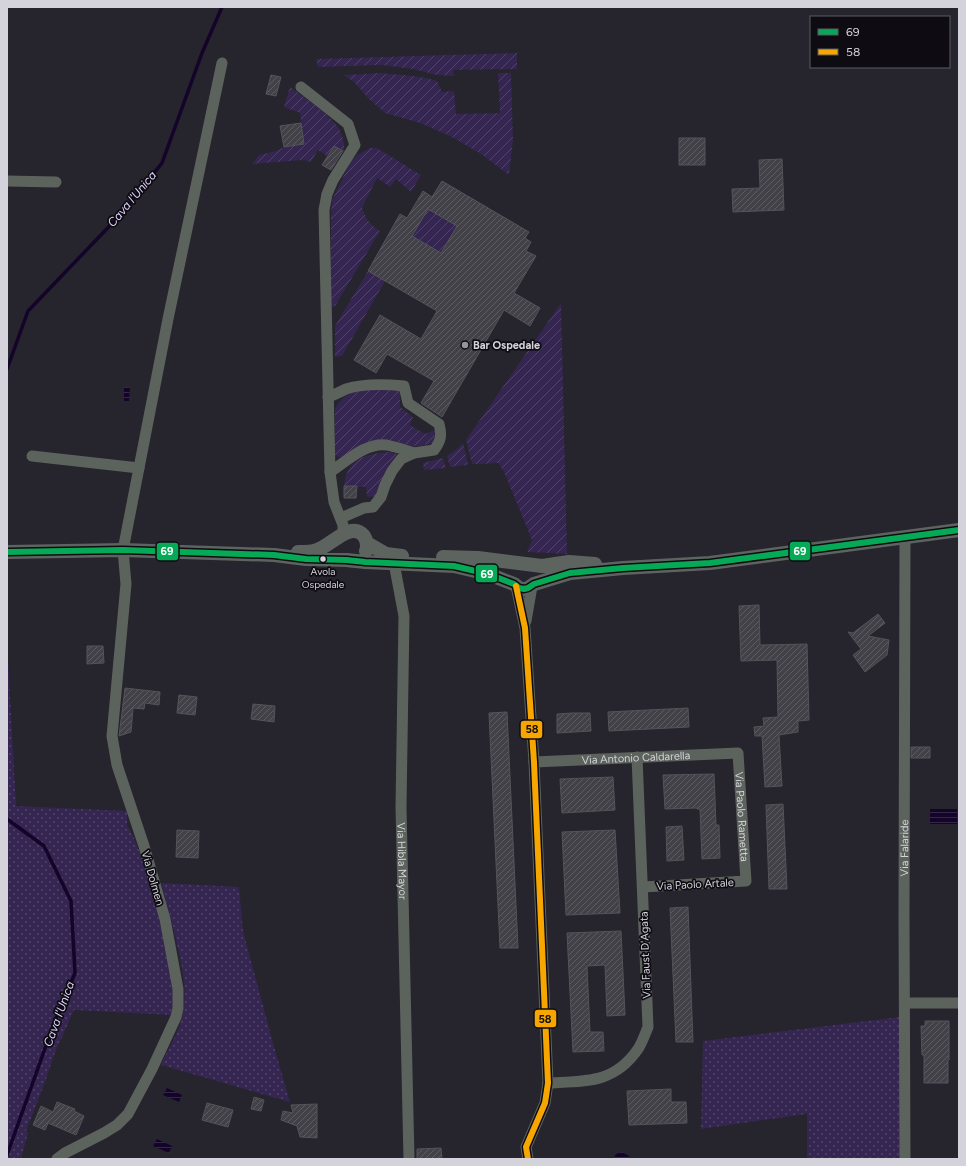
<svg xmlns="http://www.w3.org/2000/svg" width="966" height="1166" font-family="Figtree,sans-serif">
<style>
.grass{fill:url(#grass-dots)}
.garden{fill:url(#garden-furrows)}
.water{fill:url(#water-rules)}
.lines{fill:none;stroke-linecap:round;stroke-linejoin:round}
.stream{stroke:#140429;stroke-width:3.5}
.building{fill:url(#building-hatch);stroke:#55535a;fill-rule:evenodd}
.minor{stroke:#5c635c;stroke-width:11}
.major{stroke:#5d645f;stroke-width:14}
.bus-1-casing{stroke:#0e0c12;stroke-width:9}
.bus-2-casing{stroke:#0e0c12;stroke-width:9}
.bus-1{stroke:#06aa56;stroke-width:6}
.bus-2{stroke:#f7a600;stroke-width:6}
.poi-dot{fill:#97959e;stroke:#0e0c12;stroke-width:1.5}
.bus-dot{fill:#d4d2db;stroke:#0e0c12;stroke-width:1.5}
.labels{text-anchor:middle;stroke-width:3.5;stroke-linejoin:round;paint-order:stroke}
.bus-label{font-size:10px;fill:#d4d2db;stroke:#0e0c12}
.poi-label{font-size:11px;font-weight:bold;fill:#d4d2db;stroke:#0e0c12;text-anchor:start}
.street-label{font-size:11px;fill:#d4d2db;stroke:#0e0c12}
.water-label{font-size:12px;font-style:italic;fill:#dfd4fa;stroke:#0e0c12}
.line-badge{stroke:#0e0c12;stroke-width:1.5}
.badge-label{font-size:11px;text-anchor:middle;font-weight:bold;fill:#fff}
.pale-badge-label{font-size:11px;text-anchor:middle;font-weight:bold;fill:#111}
</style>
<defs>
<pattern id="grass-dots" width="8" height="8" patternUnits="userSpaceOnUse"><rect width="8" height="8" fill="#352551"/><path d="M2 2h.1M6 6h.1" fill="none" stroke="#514469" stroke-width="1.8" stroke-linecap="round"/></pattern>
<pattern id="garden-furrows" width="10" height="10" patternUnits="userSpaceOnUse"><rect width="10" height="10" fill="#352551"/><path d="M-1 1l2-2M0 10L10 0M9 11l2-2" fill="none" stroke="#514469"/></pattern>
<pattern id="water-rules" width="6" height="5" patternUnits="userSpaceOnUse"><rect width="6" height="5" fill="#140429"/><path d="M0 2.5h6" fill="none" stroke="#352847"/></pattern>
<pattern id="building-hatch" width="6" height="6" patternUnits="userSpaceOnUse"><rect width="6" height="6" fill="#434148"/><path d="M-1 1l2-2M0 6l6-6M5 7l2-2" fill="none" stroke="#5d5c62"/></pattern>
</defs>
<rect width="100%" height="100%" fill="#26242c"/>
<path class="grass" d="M7,640L16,806L127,811V825L134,838L140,853L151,886L170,964L175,1001L171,1015L74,1010L54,1055L44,1085L26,1131L28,1133L21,1159H7Z
M161,883L239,887L243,931L273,1043L290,1102L161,1065C167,1050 177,1036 181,1021C188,996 183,972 178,948C173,926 167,904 161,883Z
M900,1017L901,1159H807V1114L701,1129L703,1041Z"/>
<path class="garden" d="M517,53V69L453,70L454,76L437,75L413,69L381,65L318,67L316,59Z
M380,73C399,75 418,75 437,81L442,92L454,91L456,114L500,113L498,73H511L513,140L509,175L481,154L450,136L420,123L385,113L369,99L354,82L344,75Z
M290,87C304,97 333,116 340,131C343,137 345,144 344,152L334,146L327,156L318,150L311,162L303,160L252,164L259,155L276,151L284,147L304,144L300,113L284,107Z
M370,148H377L421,175L411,192L396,179L390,187L377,178L362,208C367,220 369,224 380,231L335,306L331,307V217L332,200L351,161L357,155Z
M428,209L457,226L441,253L412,236Z
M368,271L385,281L342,356L335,357V326Z
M561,303L567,554L527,552L532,540L504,472L498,463L481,464H472L466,440Z
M376,389L400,390V407L413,417L410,425L425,434L435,430L434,443L419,446H410L387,439L377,440L342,457H338L335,455V409C344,391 357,391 376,389Z
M463,443L468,465L450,467L447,456L458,448Z
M390,452L397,454C388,467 383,481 378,496L367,497L366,487L344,486C346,459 367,453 390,452Z
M443,458L446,468L424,470L423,463Z"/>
<path class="water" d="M124,387H130L129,401H124Z
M930,809H957V824H930Z
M167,1088L182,1095L179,1102L163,1095Z
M157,1139L172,1146L169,1153L153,1146Z
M622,1152L629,1156L630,1159H613L616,1154Z"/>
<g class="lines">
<path class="stream" d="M7,369L28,311L122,213L162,163L202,53L222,7
M7,819L44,846L71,901L75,973L53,1026L7,1155"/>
</g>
<path class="building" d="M271,75L281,77L276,96L266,94Z
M301,123L304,144L284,147L280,126Z
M679,138H705V165H679Z
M334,146L343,151L331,170L322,165Z
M782,159L784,210L733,212L732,189L760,188L759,160Z
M442,181L529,232L525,238L531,242L526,251L536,256L514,293L540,308L530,326L504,310L442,417L421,403L434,381L387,354L376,373L354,360L380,315L421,339L437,311L368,271L400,214L407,218L423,191L432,197ZM428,209L457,226L441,253L412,236Z
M344,486H357L356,498H344Z
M759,605L760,645L807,644L809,720L798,721V732L779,735L782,786L765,787L762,736H755L754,727L764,726L763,718L778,717L777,660L741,661L739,606Z
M878,614L885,623L868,636L889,640L887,655L865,672L853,655L861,649L848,632L853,633Z
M87,646H103L104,663L87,664Z
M125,688L160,692L159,705L145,703L144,709L133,708L131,732L119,736Z
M179,695L197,697L195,715L177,713Z
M253,704L275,706L274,722L251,719Z
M688,708L689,727L609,731L608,712Z
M507,712L518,948H500L489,713Z
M572,713H590L591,731L557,733V714Z
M911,747H930V758H911Z
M714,774L716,825H719L720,858L702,859L700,809H697V808L665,809L663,775Z
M613,777L615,810L562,813L560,779Z
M783,804L787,889H769L766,805Z
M682,826L684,860L667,861L666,827Z
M177,830L199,831L198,858L176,857Z
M615,830L620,913L566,915L562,832Z
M688,907L693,1042H676L670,908Z
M621,931L625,1015L607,1016L605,965L587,966L590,1032H603L604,1051L573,1052L567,933Z
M925,1021H949V1060H948V1083H924V1055H922L921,1026H925Z
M671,1089V1102H686L687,1123L629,1125L627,1091Z
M254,1097L264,1100L261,1111L251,1109Z
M57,1102L75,1109L74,1111L84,1116L76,1135L48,1123L45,1130L33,1125L41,1106L53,1112Z
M207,1103L233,1110L228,1127L202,1120Z
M317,1104V1138L300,1137L297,1126L281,1120L283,1111L293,1113L291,1105Z
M441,1148L442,1159H417V1149Z"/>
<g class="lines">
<g class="minor">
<path d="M301,87L348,124L355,145L333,180L327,194L324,210L330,472L334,502L343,525V533"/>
<path d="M7,181L56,182"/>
<path d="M328,397C334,395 340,392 346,389C365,383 385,384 404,386L408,403L439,424C442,435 441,441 434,450L414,453L401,459L392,471L385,485L381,497L373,507L364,508L341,518"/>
<path d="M32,456L139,468"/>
<path d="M330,472C347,461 366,442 387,445C396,447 406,450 414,453"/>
<path id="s1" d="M394,563L404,616L401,807L409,1159"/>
<path d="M516,586L525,628L534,762L548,1083L545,1103L526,1147L528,1159"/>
<path d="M526,621L532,586"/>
<path id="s2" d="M534,762L738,753L746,881L643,887"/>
<path d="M905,1003H959"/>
<path d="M548,1083C585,1081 614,1084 638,1049C642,1043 645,1034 648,1027L637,757"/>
<path d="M57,1159L65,1153L104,1133L117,1125L128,1114L152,1069L176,1017L178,1008V989L165,919L144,846L117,765L112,736L126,584L123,550L168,319L222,63"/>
<path id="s3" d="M905,1159L904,915L905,537"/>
</g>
<path class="major" d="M367,543L386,554L402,556
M7,552L123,550L274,555L306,559L347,560C353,561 359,561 365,562L454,566L488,574L514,584L519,588L524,589L528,588L534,584L570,573L623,568L710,563L959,530
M298,552C304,552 312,552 317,550C331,546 351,520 364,536C367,541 368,546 366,551
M443,557L478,558L542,566L569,562L595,564"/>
<defs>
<path id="bus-1" d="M7,552L123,550L274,555L306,559L347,560C353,561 359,561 365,562L454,566L488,574L514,584L519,588L524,589L528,588L534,584L570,573L623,568L710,563L959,530"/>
<path id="bus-2" d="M516,586L525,628L534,762L548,1083L545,1103L526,1147L528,1159"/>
</defs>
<use href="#bus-1" class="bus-1-casing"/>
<use href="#bus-2" class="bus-2-casing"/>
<use href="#bus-1" class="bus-1"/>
<use href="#bus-2" class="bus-2"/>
</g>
<circle class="poi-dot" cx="465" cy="345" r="4"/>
<circle class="bus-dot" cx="323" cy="559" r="3.5"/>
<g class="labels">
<g class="bus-label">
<text x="323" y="575">Avola<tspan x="323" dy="13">Ospedale</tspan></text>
</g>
<g class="poi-label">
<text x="473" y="349">Bar Ospedale</text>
</g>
<g class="street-label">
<text dy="4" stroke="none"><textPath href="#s2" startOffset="102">Via Antonio Caldarella</textPath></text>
<text dy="4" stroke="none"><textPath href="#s2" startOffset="268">Via Paolo Rametta</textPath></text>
<text dy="4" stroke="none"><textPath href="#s3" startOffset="311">Via Falaride</textPath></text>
<text dy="4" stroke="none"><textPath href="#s1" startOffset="299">Via Hibla Mayor</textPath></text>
<text transform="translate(153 878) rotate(74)" y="4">Via Dolmen</text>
<text transform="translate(695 884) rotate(-3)" y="4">Via Paolo Artale</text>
<text transform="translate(645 955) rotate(-92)" y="4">Via Faust D'Agata</text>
</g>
<g class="water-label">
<text transform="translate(132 199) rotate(-50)" y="4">Cava l'Unica</text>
<text transform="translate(59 1014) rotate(-70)" y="4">Cava l'Unica</text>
</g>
</g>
<g class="line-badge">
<rect x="789" y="541" width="22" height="20" rx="4" fill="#06aa56"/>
<rect x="156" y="542" width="23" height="19" rx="4" fill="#06aa56"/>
<rect x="475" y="564" width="23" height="19" rx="4" fill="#06aa56"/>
<rect x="520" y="720" width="23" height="19" rx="4" fill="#f7a600"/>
<rect x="534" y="1009" width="23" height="19" rx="4" fill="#f7a600"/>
</g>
<g class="badge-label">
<text x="800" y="555">69</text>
<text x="167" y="555">69</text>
<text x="487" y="578">69</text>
</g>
<g class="pale-badge-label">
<text x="532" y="733">58</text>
<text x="545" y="1023">58</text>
</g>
<rect width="966" height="1166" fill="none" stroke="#d4d2db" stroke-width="16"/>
<rect x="810" y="16" width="140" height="52" fill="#0e0c12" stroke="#5d5b62"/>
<rect x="818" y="29" width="20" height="6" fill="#06aa56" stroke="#5d5b62"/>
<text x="846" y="36" font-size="12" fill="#d4d2db">69</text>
<rect x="818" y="49" width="20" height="6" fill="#f7a600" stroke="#5d5b62"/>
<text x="846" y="56" font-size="12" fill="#d4d2db">58</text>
</svg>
